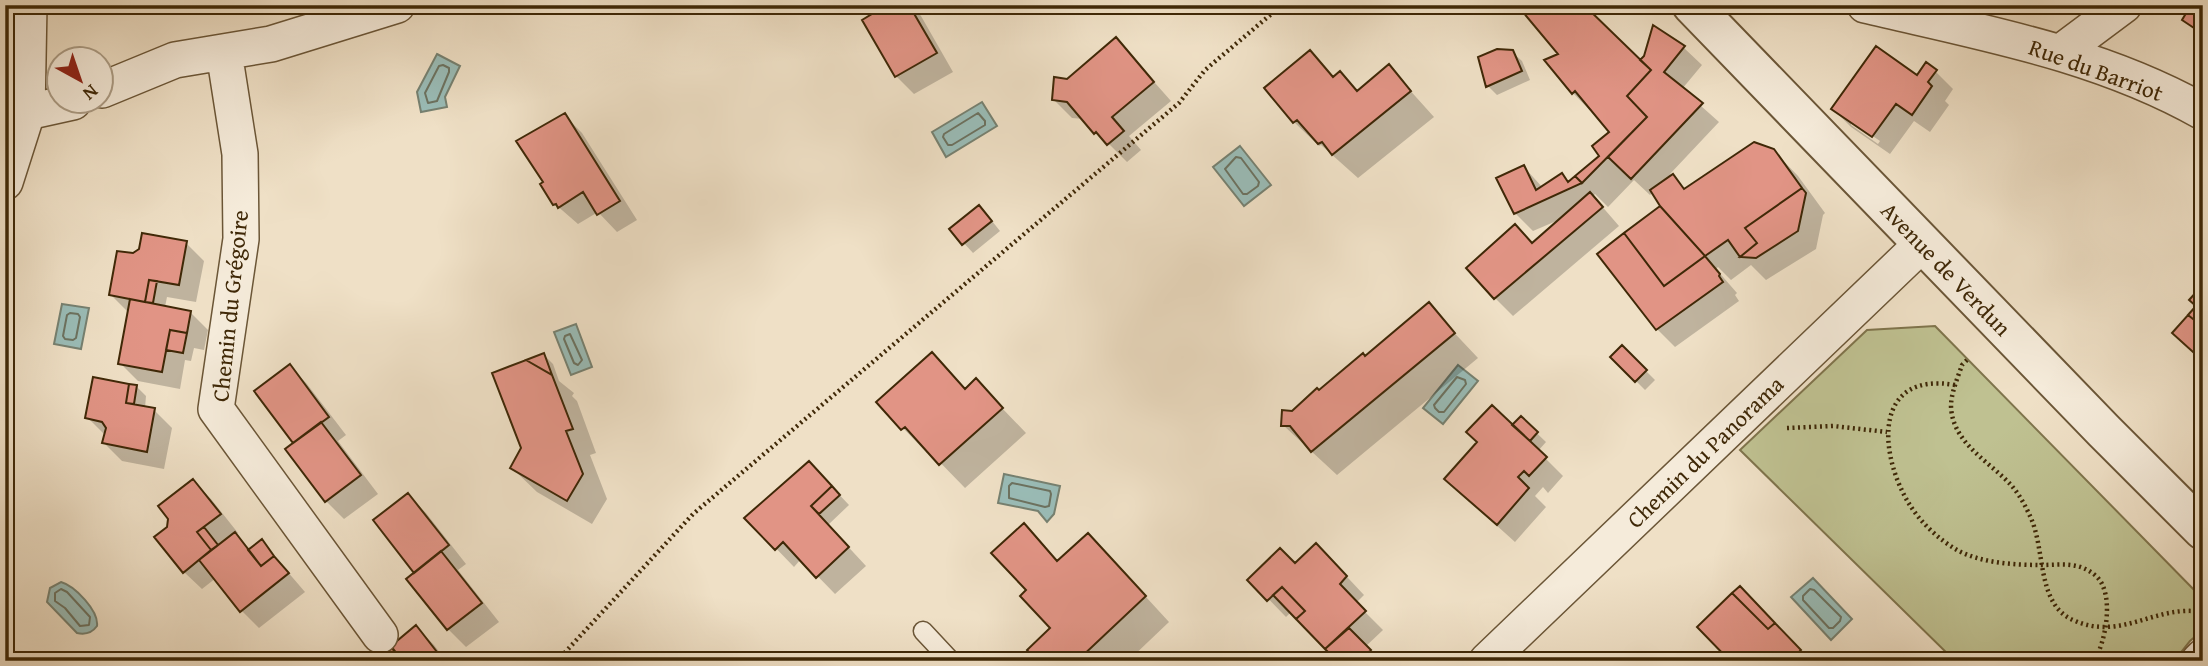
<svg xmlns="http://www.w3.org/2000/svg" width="2208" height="666" font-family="'Gentium Book Plus',serif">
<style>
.green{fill:#bfc191;stroke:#7f744c;stroke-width:2}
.water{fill:#9abdb8;stroke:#768171;stroke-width:2}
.shadow{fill:#0003;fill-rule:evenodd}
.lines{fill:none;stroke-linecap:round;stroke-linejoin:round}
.shore{stroke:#6c7260;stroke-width:2}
.building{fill:#e19485;stroke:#3f2807;stroke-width:2}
.service-casing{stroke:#6b5637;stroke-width:21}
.minor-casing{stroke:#6b5637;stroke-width:38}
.tertiary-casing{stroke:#6b5637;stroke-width:42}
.path{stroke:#3f2807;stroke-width:4.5;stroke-dasharray:2 3.5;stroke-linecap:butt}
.service{stroke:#f5ebda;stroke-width:18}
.minor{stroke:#f5ebda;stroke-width:35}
.tertiary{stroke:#f5ebda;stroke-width:38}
.labels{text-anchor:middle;stroke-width:6;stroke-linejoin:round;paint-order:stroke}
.street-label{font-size:23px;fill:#3f2807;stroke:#f5ebda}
</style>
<rect width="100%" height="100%" fill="#efe0c6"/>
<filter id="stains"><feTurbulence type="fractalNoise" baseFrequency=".00286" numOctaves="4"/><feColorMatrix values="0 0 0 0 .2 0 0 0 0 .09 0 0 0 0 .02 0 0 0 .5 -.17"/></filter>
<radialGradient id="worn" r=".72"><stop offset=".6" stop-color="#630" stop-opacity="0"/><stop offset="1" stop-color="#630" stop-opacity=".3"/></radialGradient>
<path class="green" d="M1935,326L2203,599V630L2190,641L2174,661H1955L1740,450L1867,330Z"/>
<path class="water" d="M437,54L460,66L445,97L447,107L421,112L417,92Z
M982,102L997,126L946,157L932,132Z
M1240,146L1271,185L1244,206L1213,167Z
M62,304L89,308L81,349L54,344Z
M576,324L592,367L571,375L554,332Z
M1458,365L1478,381L1443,424L1423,408Z
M1004,474L1060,486L1054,514L1047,522L1038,511L998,503Z
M1813,578L1852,619L1831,640L1791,597Z
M61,582C75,586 99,611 97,626C92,633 86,635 77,633L47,602L50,588Z"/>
<path class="shadow" d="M874,5H911L921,16L953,72L914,94L896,76L864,20L878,13Z
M1520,5H1584L1615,39L1640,62L1646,57L1654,27L1684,48L1702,65L1682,89L1719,122L1670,174L1686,190L1773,150L1798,176L1825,213L1823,215L1816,249L1766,280L1751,265L1731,280L1718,267L1716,269L1737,293L1735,295L1739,301L1675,347L1657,329L1600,254L1663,206L1653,192L1650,195L1634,180L1608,207L1595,194L1593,196L1619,226L1513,316L1495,298L1533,244L1561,219L1533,231L1515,213L1524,167L1543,188L1561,175L1569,183L1602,156L1611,132L1573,93L1546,61L1561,55Z
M2203,5V38L2184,20Z
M1116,39L1171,101L1129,136L1141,150L1127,162L1084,119L1072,118L1054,100L1068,81Z
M1512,52L1522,61L1530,80L1497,95L1488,86Z
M1310,53L1335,78L1340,73L1358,91L1389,67L1434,117L1358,178L1321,145L1319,146L1294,122Z
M1935,71L1953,89L1945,101L1949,105L1930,132L1914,121L1890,154L1851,127L1833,109ZM1851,121L1880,141L1878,144L1851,125Z
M564,115L582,133L637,220L617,232L598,212L578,224L555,204Z
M988,216L1000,231L973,253L951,229Z
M186,243L204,261L196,302L167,297L165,307L190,312L208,330L204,350L194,348L191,361L185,360L180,389L138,381L120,363L129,313L111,295L134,255Z
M2203,288V361L2174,333L2198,306L2192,300Z
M1428,305L1478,358L1337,475L1283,425L1293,412L1365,358Z
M1622,347L1655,380L1645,390L1612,357Z
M544,355L553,364L559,381L574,393L572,396L577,401L596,453L590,455L607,499L592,524L537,492L512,468L523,449Z
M932,355L966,390L976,381L1026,433L965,488L929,451L927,453L878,402Z
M290,366L307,384L346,435L338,441L378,494L344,519L326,501L288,450L296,444Z
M137,387L146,396L145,408L154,410L172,428L164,469L122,461L104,443L106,436L87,417Z
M1521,418L1546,442L1538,451L1563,476L1548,493L1543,487L1535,496L1546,507L1515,542L1464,496L1513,427Z
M193,481L211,499L238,533L235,535L251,550L262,542L305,592L259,628L241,610L216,578L202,589L184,572L169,528Z
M833,488L849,505L828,525L866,566L835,594L801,559L794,567L747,518Z
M408,495L426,513L466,564L458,570L499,622L466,647L448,629L416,573Z
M1024,526L1059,562L1112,560L1169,622L1128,661H1039L1053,628L1028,590Z
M1334,563L1364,595L1356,603L1383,630L1365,647L1379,661H1339L1291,612L1286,617L1250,580L1295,565Z
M1740,589L1810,661H1732Z
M416,627L434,645L446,661H391L386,654Z"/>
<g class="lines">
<path class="shore" d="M443,65L449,68V72L437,101L428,103L425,93L439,66Z
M978,113L985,121V125L952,145H948L943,137L944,134Z
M1236,157L1241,158L1259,182L1258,186L1247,194H1243L1225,169Z
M70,313L78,314L80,317L76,338L73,340L65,339L63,336L67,315Z
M570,334L582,360L578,365L574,363L564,339L565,336Z
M1457,377L1465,380L1466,384L1444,412H1439L1435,408L1434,405Z
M1012,483L1050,491L1051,494L1049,506L1045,507L1009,498V486Z
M61,589L67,592L90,617L89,625L80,626L65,608L55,601V593Z
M1810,589L1814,590L1841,617L1840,621L1833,628H1829L1803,600V596Z"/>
</g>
<path class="building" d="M872,5H909L937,53L895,77L862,20L875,12Z
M1517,5H1584L1651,70L1627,96L1647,117L1582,183L1575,176L1599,156L1592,146L1609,132L1575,91L1572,94L1544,60L1558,54Z
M2191,5H2203V34L2182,20Z
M1653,25L1685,46L1664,72L1703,103L1631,179L1608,157L1647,117L1627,96L1651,70L1640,60L1644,56Z
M1116,37L1154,82L1112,117L1124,131L1107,145L1096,132L1094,134L1067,102L1052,100L1054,77L1067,79Z
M1876,46L1917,75L1926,62L1937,70L1928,82L1932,86L1912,115L1896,104L1872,137L1831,109Z
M1497,49L1513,50L1522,71L1486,87L1478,57Z
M1310,50L1333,77L1340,71L1357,91L1389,64L1411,91L1332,155L1322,142L1318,144L1297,120L1293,123L1264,88Z
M565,113L620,201L597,215L583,192L558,208L556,204L553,205L540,184L543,182L516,141Z
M1754,142L1774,149L1802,188L1745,228L1757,243L1740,257L1728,240L1705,256L1660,206L1650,190L1673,174L1684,189Z
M1524,165L1536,190L1562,173L1568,182L1575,176L1582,183L1514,214L1496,178Z
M1802,188L1806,193L1798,231L1756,258L1740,257L1757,243L1745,228Z
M1590,192L1603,207L1494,299L1466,268L1515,224L1532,243Z
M979,205L992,221L962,245L949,229Z
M1660,206L1705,256L1664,286L1624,233Z
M142,233L187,241L179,285L149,280L145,302L109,295L117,251L133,253L139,249Z
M1624,233L1664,286L1705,256L1720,274L1719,276L1723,282L1656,330L1597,254Z
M149,280L157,281L153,303L145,302Z
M2200,288L2203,291V298L2196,306L2189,300Z
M130,299L191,311L187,333L170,330L162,372L118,364Z
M1429,302L1455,333L1311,452L1290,426H1281L1282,410L1292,411L1317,388L1319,390L1363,353L1365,356Z
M2196,306L2203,312V318L2198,323L2188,315Z
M2188,315L2198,323L2203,318V361L2172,333Z
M170,330L187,333L183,353L166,350Z
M1622,345L1647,370L1635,382L1610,357Z
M932,352L965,389L976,378L1003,408L939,465L905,427L901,430L876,402Z
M544,353L552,375L526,360Z
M526,360L552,375L573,429L566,431L583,474L567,501L510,468L521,448L492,373Z
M290,364L329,417L293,443L254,391Z
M93,377L129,384L126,403L155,408L147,452L102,443L106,428L102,422L85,418Z
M129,384L137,385L134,404L126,403Z
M1492,405L1547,457L1529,476L1524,471L1518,477L1529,488L1497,525L1444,479L1477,442L1466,432Z
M1521,416L1538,432L1530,441L1512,425Z
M321,422L361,475L325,502L285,449Z
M809,461L832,486L811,506L849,547L816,578L783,542L775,550L744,518Z
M193,479L221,514L197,532L211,550L183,573L154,537L167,527L168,519L158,506Z
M832,486L840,495L819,514L811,506Z
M408,493L449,545L414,573L373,520Z
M1024,523L1057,561L1088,533L1146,596L1077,661H1036L1027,650L1050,628L1020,596L1026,590L991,553Z
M204,527L218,545L211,550L197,532Z
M235,532L261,566L274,556L289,573L240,612L199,560Z
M262,539L274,556L261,566L248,550Z
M1316,543L1347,576L1340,584L1366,611L1325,649L1296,619L1305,611L1282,587L1267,601L1247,580L1280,548L1295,563Z
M441,551L482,603L447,630L406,579Z
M1740,586L1775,623L1768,629L1732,593Z
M1282,587L1305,611L1296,619L1273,595Z
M1732,593L1768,629L1775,623L1801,650L1790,661H1730L1697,627Z
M416,625L444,661H398L401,659L391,646Z
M1349,628L1371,650L1360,661H1337L1325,649Z
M391,647L401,659L398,661H389L383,654Z"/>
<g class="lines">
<defs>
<path id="service" d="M923,631L951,661"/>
<path id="minor" d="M1865,5C1979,32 2099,53 2203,112
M224,52L240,154L241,239L216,409L380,635
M2061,52L2124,5
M102,90L175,60L271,44L397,5
M5,117L73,102
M5,182L27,113L29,5
M1487,661L1922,244
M2199,661L2203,657"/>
<path id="tertiary" d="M1692,5L2104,431L2203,530"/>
</defs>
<use href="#service" class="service-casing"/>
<use href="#minor" class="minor-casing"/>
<use href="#tertiary" class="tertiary-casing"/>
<path class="path" d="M1967,360L1962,365C1958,377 1951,393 1951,406C1952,443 1989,461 2011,485C2019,494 2025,505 2030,516C2046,549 2036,604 2073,620C2121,642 2155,604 2203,612
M1955,385C1874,371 1878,451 1908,502C1919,521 1938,539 1957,550C1981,563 2014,565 2041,565C2061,565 2079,561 2096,576C2115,593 2106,642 2094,661
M1787,428L1833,426L1887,432
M557,661L693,514L1179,103L1205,70L1282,5"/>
<use href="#service" class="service"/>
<use href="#minor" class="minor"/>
<use href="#tertiary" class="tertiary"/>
</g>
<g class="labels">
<g class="street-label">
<text transform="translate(2096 70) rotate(20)" y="8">Rue du Barriot</text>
<text transform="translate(1946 269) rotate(46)" y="8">Avenue de Verdun</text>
<text transform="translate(230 306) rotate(-84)" y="8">Chemin du Grégoire</text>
<text transform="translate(1705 452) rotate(-44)" y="8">Chemin du Panorama</text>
</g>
</g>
<rect width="2208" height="666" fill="none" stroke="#efe0c6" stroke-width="28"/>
<rect x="7" y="7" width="2194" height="652" fill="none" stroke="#3f2807" stroke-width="3.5"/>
<rect x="14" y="14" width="2180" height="638" fill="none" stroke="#3f2807" stroke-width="2"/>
<g transform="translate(80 80) rotate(140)"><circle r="33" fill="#f5ebda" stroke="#ac9d86" stroke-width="2"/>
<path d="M0-5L12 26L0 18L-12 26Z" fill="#8f2418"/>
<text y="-10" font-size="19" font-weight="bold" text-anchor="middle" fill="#3f2807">N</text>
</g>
<rect width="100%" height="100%" filter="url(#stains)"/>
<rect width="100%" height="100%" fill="url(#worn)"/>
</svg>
